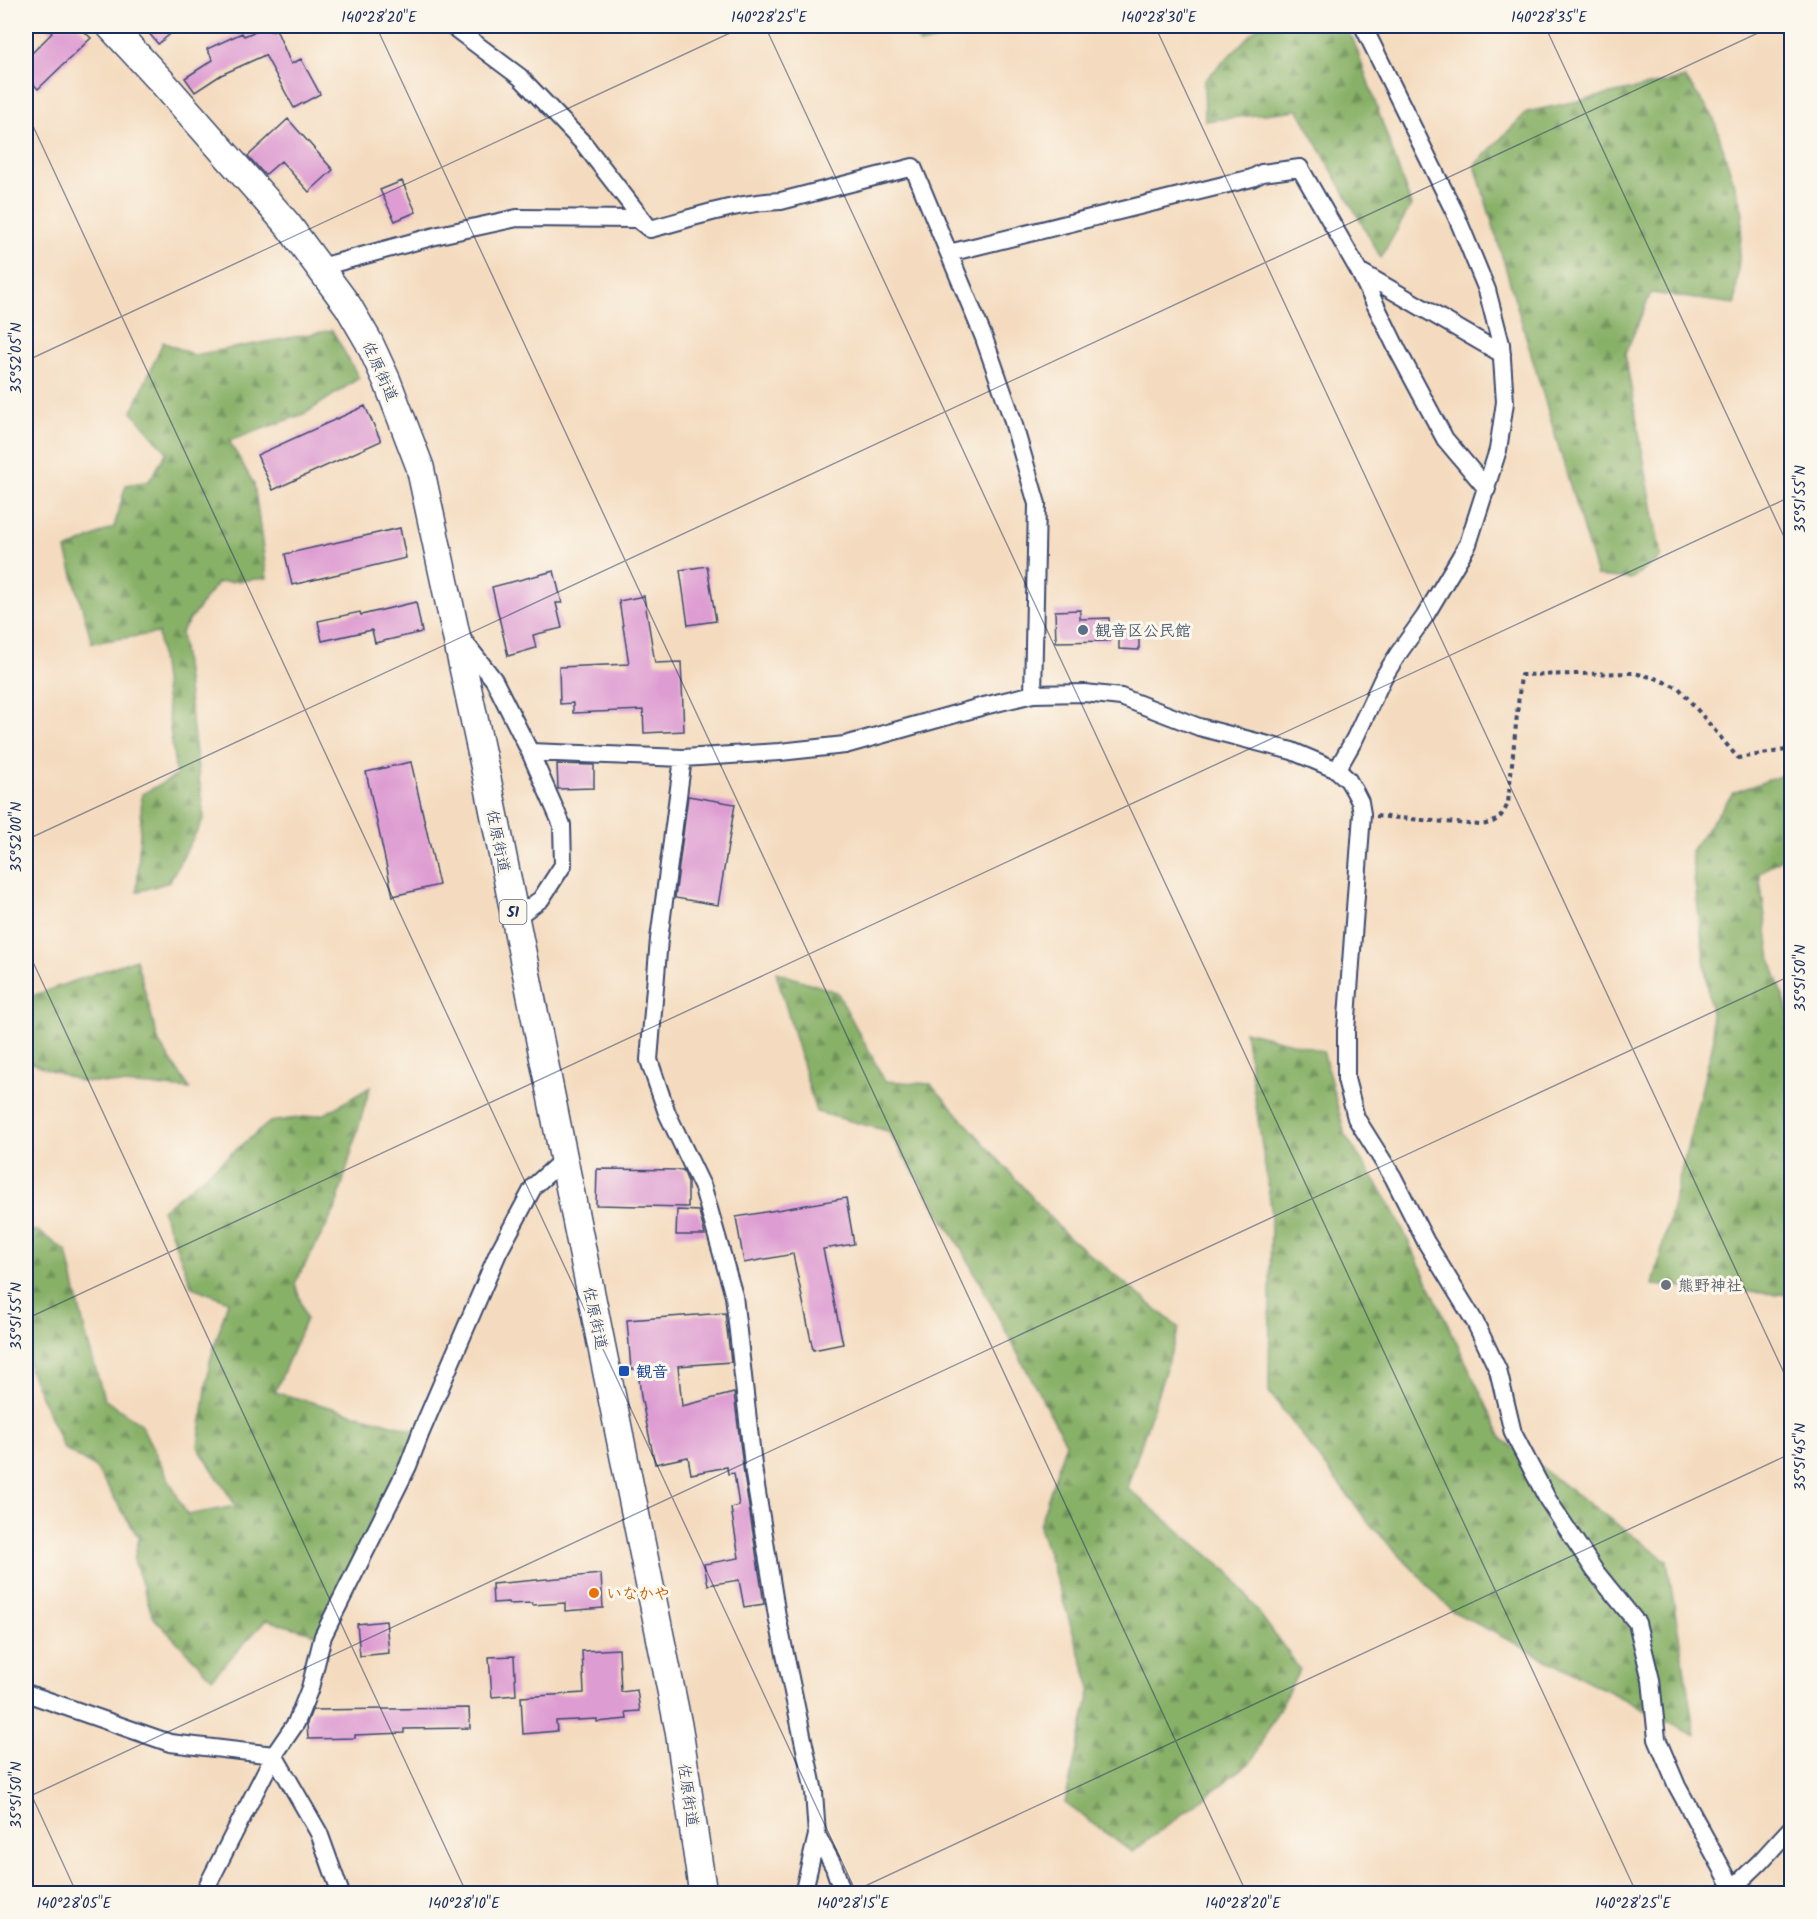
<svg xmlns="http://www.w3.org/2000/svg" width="1817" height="1919" font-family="Kalam,'Klee One',sans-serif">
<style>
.forest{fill:url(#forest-firs);stroke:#527062;stroke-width:1.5}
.building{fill:#de9dd2}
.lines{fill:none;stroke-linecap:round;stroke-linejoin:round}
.minor-casing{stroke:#3c496d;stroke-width:20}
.trunk-casing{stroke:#3c496d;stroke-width:30}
.path{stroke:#3c496d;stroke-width:4;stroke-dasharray:4.5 4.5;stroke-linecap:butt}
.minor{stroke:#fff;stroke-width:16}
.trunk{stroke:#fff;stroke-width:27}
.ticks{fill:none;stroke:#1b2f5e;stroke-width:1.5;stroke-opacity:0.45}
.service-dot{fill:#5c6f8a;stroke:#fbf7ec;stroke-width:2}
.worship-dot{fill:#6b7280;stroke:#fbf7ec;stroke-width:2}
.transit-dot{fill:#1a4fb4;stroke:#fbf7ec;stroke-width:2}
.food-dot{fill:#e8710a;stroke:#fbf7ec;stroke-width:2}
.labels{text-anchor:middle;stroke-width:6;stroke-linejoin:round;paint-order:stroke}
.shield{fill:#fbf7ec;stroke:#5e6b89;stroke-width:1.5}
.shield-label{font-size:15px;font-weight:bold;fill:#1b2f5e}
.street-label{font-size:16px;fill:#1b2f5e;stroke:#fbf7ec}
.service-label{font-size:16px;font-weight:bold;fill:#4e5e75;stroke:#fbf7ec;text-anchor:start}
.worship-label{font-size:16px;font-weight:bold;fill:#5b616d;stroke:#fbf7ec;text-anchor:start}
.transit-label{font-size:16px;font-weight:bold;fill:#164399;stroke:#fbf7ec;text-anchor:start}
.food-label{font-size:16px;font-weight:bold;fill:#c56008;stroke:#fbf7ec;text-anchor:start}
.neatline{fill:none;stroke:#1b2f5e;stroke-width:2}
.ticks-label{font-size:15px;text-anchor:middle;fill:#1b2f5e}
</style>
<defs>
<pattern id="forest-firs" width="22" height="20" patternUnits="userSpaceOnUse" patternTransform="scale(1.5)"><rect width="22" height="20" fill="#88b167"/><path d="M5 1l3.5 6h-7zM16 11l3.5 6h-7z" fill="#6e9058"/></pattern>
</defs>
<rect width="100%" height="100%" fill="#fbf7ec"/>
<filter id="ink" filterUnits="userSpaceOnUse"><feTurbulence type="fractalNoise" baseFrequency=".0167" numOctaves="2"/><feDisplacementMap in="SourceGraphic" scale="12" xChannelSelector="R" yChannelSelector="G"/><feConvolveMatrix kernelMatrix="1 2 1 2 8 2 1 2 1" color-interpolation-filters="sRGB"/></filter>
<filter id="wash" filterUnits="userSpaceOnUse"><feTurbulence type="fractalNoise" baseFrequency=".008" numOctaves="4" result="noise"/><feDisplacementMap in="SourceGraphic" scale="24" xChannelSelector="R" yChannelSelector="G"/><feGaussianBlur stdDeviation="1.35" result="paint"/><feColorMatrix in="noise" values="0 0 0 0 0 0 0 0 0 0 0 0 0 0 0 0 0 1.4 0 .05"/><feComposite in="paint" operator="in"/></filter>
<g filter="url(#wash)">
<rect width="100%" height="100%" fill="#f4dbbf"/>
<path class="forest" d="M911,26H991L920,44Z
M1259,26H1342L1353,39L1411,205L1381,258L1298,110L1205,121L1204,81Z
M1685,78L1713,116L1743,212L1735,304L1651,293L1625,354L1661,557L1631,579L1597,576L1475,165L1527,112Z
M332,330L359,378L306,413L229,441L254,484L267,578L217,583L181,632L204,818L169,882L137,892L142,794L176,776L158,633L92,643L66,550L114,527L126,485L149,481L167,452L132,412L163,342L194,355Z
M1791,772V852L1759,873L1771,960L1791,1019V1295L1653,1285L1714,1039L1691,851L1733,793Z
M136,959L159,1043L190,1089L80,1081L26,1061V998Z
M776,972L837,992L885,1081L931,1084L1063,1232L1179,1328L1127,1488L1229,1572L1300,1669L1251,1762L1132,1852L1065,1803L1091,1688L1039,1526L1066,1443L961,1248L888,1131L816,1112Z
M1245,1031L1323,1051L1345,1135L1392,1207L1503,1440L1667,1561L1695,1736L1452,1611L1368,1522L1269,1392L1271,1207Z
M370,1087L335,1210L295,1283L306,1319L275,1392L421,1432L323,1636L266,1620L212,1678L153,1617L134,1560L139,1538L95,1467L64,1449L30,1371L26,1344V1230L38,1231L67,1252L85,1332L104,1399L140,1423L187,1515L236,1506L198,1447L210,1361L228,1301L192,1287L162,1210L270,1122L325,1114Z"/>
<g id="blocks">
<path class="building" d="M45,26H78L91,38L38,89L26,76V59L52,33Z
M143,26H180L158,44Z
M268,26L271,31L276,29L291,64L301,59L320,94L294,108L265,55L221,75L195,92L185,78L213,60L207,49L242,33L244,36Z
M288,119L333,170L309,192L281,161L265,175L248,156Z
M402,181L416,212L395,221L380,190Z
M365,406L381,441L273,490L257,455Z
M400,528L406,558L292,585L285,554Z
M707,566L716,621L688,625L680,570Z
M554,571L562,603H556L562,628L533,635L536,648L508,656L492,587Z
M644,596L655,663L681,662L684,731L644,733L643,710L573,713V703L560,704L559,667L629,664L619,601Z
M416,602L422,632L375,643L372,630L322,641L318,621L360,612L361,615Z
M1080,610V619L1109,618L1110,641L1056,642L1055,611Z
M1119,628L1139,629V650L1119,649Z
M411,762L439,885L393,896L366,772Z
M557,764L594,765V788L558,789Z
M688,796L735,804L718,905L675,898Z
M597,1169L683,1170L688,1182V1207L596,1205Z
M846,1198L854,1244L823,1249L843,1344L813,1350L793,1254L744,1263L736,1217Z
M677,1210L699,1211L705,1235H676Z
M725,1313L731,1362L678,1366L682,1406L734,1393L744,1475L764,1604L744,1607L739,1580L708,1585L704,1564L739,1558L731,1508L739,1506L734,1473L728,1474L727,1467L691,1474L688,1457L655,1464L641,1397L638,1369H631L627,1320Z
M601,1574L603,1608L565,1611V1603L532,1605V1603L509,1604L508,1602L493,1603L492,1584Z
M386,1621L389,1653L360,1656L357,1624Z
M619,1649L621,1692L637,1690L640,1711L626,1712L627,1719L597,1722V1719L556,1721L557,1731L523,1734L521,1697L584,1693L582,1651Z
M514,1656L516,1695L492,1697L489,1657Z
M469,1708L470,1728L404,1729V1733L355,1735V1738L308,1739L307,1723L312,1710Z"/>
</g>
</g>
<g filter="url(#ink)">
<use href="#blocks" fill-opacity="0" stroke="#3c496d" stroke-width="1.5"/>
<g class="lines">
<defs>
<path id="minor" d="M452,26L520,77L584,144L646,224
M650,229C693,218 737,202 781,201L913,167L984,338L1011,415L1037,504L1033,694
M949,253L1252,178L1262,173L1300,168L1359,271L1398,351L1445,439L1487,489
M321,267L439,235L517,218L637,219L650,229
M1359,271L1502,354
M462,639L494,680L530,752L562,825L563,865L541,899L515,918
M530,752L683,758L780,752L845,745L984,706L1033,694L1085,693L1121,697L1199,727L1292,751L1337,770L1348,780L1355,792L1360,802L1362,814L1346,1031V1079L1356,1118L1393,1177L1426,1242L1475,1322L1498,1370L1513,1433L1548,1500L1595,1571L1637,1623L1651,1680L1657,1739L1677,1786L1736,1894
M683,758L659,939L649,1060L667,1113L703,1188L734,1296L754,1474L777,1616L814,1792L817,1835L803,1894
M1337,770L1355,738L1383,678L1398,654L1425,616L1468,544L1498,450L1505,402L1501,344L1487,290L1456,215L1363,26
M26,1693L170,1743L274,1755
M274,1755L319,1833L341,1894
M817,1835L834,1867L843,1894
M1732,1889L1760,1862L1792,1827
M203,1894L274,1755L296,1723L310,1688L323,1636L408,1466L421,1432L498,1253L534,1186L563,1160"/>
<path id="trunk" d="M110,26L163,83L288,225L348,306L369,342L387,381L420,467L489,788L679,1730L703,1894"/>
</defs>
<use href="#minor" class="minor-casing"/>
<use href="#trunk" class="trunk-casing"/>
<path class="path" d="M1376,816L1480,825C1496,823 1502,818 1508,803L1521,675L1634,673L1655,678L1679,688L1738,758L1792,749"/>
<use href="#minor" class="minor"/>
<use href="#trunk" class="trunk"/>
</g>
</g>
<path class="ticks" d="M376,26L1247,1894M765,26L1637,1894M1155,26L1792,1390M1545,26L1792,554M26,111L857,1894M26,361L745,26M26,840L1773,26M26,947L467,1894M26,1319L1792,496M26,1783L77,1894M26,1798L1792,975M848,1894L1792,1453"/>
<circle class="service-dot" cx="1083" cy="630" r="6"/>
<circle class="worship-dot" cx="1666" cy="1285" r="6"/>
<rect class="transit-dot" x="618" y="1365" width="12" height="12" rx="3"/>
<circle class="food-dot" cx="594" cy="1593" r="6"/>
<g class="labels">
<rect class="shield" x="499.5" y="900" width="27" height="24" rx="4.5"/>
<g class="shield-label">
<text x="513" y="917">51</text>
</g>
<g class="street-label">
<text transform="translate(381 371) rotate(66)" y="6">佐原街道</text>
<text transform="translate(499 841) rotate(79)" y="6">佐原街道</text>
<text transform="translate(596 1318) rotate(78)" y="6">佐原街道</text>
<text transform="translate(689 1795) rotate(82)" y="6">佐原街道</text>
</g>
<g class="service-label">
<text x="1095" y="636">観音区公民館</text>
</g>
<g class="worship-label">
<text x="1678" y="1291">熊野神社</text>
</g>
<g class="transit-label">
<text x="636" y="1377">観音</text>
</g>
<g class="food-label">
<text x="606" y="1599">いなかや</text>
</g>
</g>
<rect width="1817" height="1919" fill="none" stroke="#fbf7ec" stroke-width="66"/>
<rect x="33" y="33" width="1751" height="1853" class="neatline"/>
<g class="ticks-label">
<text x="379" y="22">140°28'20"E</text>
<text x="769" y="22">140°28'25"E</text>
<text x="1159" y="22">140°28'30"E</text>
<text x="1549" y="22">140°28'35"E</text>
<text transform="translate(16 358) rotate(-90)" y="5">35°52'05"N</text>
<text transform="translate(1800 499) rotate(-90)" y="5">35°51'55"N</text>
<text transform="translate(16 837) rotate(-90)" y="5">35°52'00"N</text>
<text transform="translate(1800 978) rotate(-90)" y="5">35°51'50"N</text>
<text transform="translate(16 1316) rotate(-90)" y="5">35°51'55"N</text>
<text transform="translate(1800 1457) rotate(-90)" y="5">35°51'45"N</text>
<text transform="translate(16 1795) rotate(-90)" y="5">35°51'50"N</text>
<text x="74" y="1908">140°28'05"E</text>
<text x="464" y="1908">140°28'10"E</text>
<text x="853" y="1908">140°28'15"E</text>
<text x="1243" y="1908">140°28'20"E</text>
<text x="1633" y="1908">140°28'25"E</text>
</g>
</svg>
